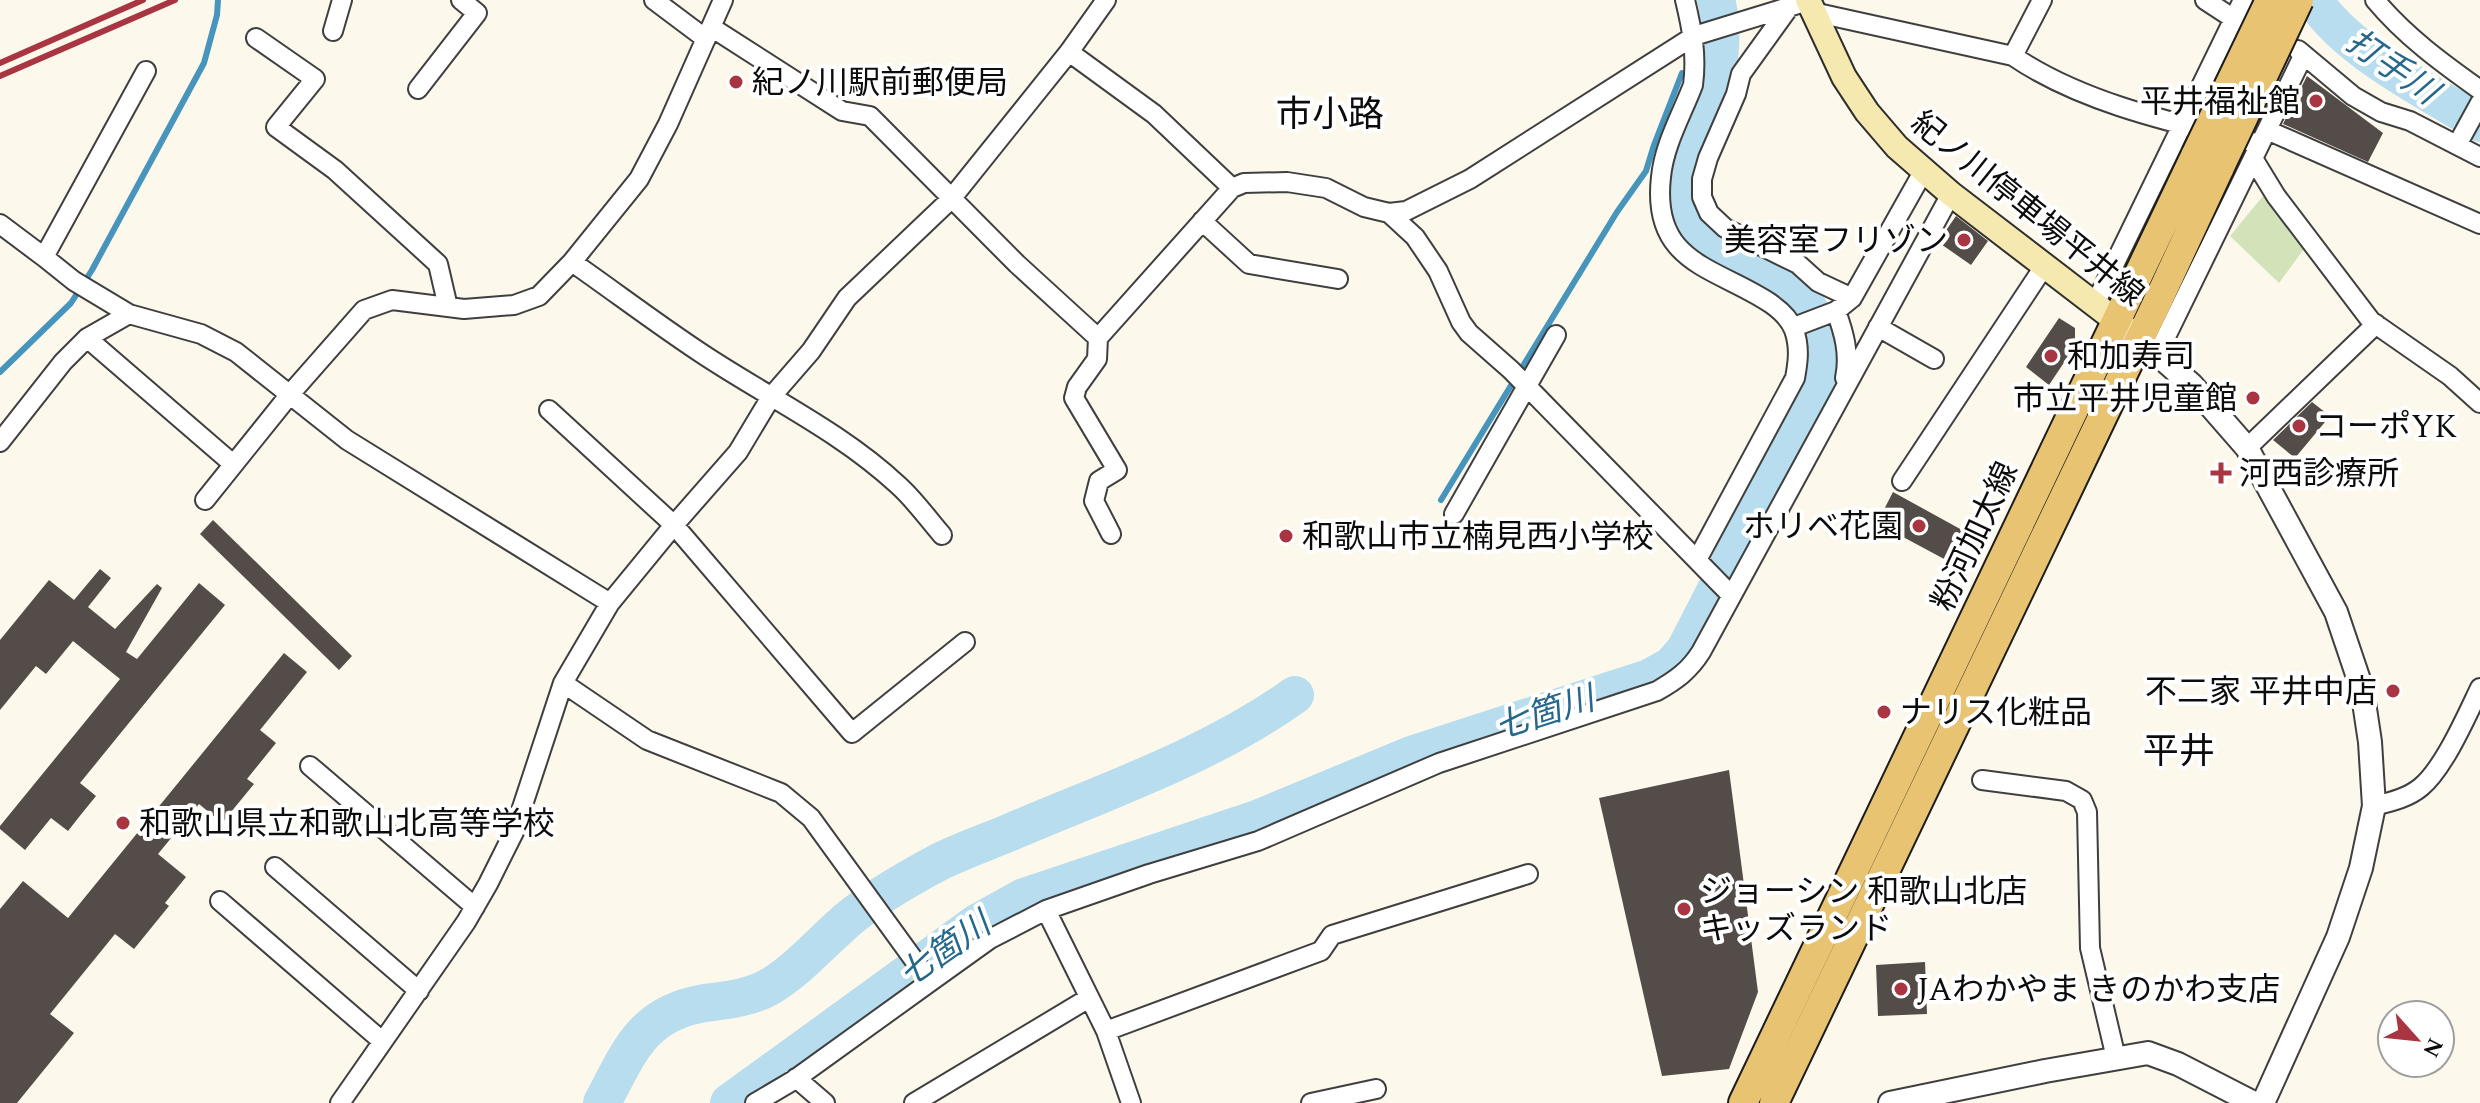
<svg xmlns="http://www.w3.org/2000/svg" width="2480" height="1103" font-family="Spectral,'Noto Sans JP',serif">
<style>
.green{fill:#d2e3ba}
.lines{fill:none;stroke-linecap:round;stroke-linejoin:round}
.stream{stroke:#4795bc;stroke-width:6}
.river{stroke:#b7ddee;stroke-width:38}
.building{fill:#534c49}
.minor-casing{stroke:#3f3f3f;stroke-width:22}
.tertiary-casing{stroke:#3f3f3f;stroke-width:26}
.secondary-casing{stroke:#2e2e2e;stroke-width:28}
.primary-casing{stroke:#1d1d1d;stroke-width:32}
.minor{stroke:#fff;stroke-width:18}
.tertiary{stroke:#fff;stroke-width:22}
.secondary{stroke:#f5e9af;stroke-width:24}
.primary{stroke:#e8c371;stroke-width:28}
.rail{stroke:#aa3542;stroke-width:6}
.primary-bridge-casing{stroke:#1d1d1d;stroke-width:32;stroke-linecap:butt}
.primary-bridge{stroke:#e8c371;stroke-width:28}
.poi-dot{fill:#aa3542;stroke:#fff;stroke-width:3}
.labels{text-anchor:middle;stroke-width:8;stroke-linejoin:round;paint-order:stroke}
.poi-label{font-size:32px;fill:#0c0c0c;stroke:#fff;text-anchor:start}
.street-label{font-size:32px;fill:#0c0c0c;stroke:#fff}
.water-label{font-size:34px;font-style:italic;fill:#25678d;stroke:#fff}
.quarter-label{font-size:36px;fill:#0c0c0c;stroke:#fff}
</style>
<rect width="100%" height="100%" fill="#fdf8ec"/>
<path class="green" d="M2263,196L2304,249L2279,283L2230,236Z"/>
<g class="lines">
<path class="stream" d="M1704,56L1720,50
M0,372L71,303L92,270L204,63L217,15L218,0
M1441,500L1617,212L1646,171L1654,145L1682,73"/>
<path class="river" d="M2314,0C2346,50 2429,93 2480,123
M602,1103C629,1052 642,1013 705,1003C727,1000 750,998 769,987C800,969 824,939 852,916C879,895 909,878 939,862C961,851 984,843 1006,834C1104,792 1208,757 1295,695
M729,1103L977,923L1024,897L1257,819L1411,755L1649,678L1671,666L1685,650L1814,399C1839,317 1803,291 1736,257C1719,248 1698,238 1689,220C1665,174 1701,128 1714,85C1721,60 1723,25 1716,0"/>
</g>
<path class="building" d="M2307,76L2383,133L2368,162L2283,124Z
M1956,216L1988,241L1971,265L1938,242Z
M2059,318L2075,328V346L2049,385L2026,367Z
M2312,402L2330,416L2295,458L2273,440Z
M1893,492L1962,530L1946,560L1877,523Z
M213,520L352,656L339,670L200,534Z
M100,569L111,578L88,607L115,629L157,584L162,588L126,652L137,659L199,583L225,605L80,783L96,796L79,817L68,831L51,818L25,850L0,829V826L120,679L73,641L46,674L36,666L0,710V640L49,580L74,600Z
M284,653L307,672L260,730L276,743L247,779L254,784L222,823L199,804L158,854L186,877L165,903L169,906L134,949L115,934L50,1014L74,1033L17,1103H0V909L23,881L68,918Z
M1729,770L1758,992L1729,1069L1662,1076L1599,798Z
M1925,962L1927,1014L1878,1016L1876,965Z"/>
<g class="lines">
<defs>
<path id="minor" d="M654,0L706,39
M1685,0C1692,29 1697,55 1693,85C1682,114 1664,145 1661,177C1651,264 1716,267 1770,303C1780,310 1790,319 1794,330C1800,347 1798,362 1795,378L1697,560
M2205,0L2234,19
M2375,0C2405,36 2442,63 2480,90
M1790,6L1741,74L1736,94L1708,158L1702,179V197L1709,213L1725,228L1798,264L1818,282L1852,298
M1813,12L2013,56C2083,104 2179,124 2260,144
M711,27L842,111L870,116L1017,264L1098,338L1232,188L1244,183L1287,182L1326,188L1364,207L1389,213L1406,211L1470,179L1694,36L1808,1
M333,31L342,0
M256,38L315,79L276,127L335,170L438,264L448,307
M2298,50L2353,96L2381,112L2410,121L2480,157
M1069,52L1154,114L1232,188
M2013,56L2042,0
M418,89L477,13L461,0
M2267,130L2480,224
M2457,145L2480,103
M2254,160L2276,196L2371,321L2450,376L2480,403
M1389,213L1415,237L1438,271L1461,322L1469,333L1511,370L1731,595
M1202,221L1249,264L1338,279
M0,224L44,257L146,71
M44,257L74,281L129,314L201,334L236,352L347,440L610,603
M572,262C615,292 657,324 701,353C767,397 840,431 898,485C914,499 928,519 942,535
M2095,304L2243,0
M1836,311C1844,333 1850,354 1845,378
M1794,327L1836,311L1852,298L1923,172
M1878,327L1934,359
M87,338L233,464
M1098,338L1097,359L1077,387L1074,398L1117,470L1099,481L1094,501L1111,534
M2157,355L2303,56
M549,410L674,525L852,733L965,642
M0,442L63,362L87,338L129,314
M2247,448L2376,324
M1902,481L2045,265
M205,500L291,393L364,310L392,300L464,309L514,305L539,296L572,262L639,179L668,124L723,0
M1454,514L1556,335
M563,683L647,740L781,793L811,818L930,982L990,939L1046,910L1149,874L1258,841L1439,763L1657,691C1676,680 1689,671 1701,652L1951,194
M310,766L475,907
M1982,780L2066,791L2082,800L2087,812L2090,948L2116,1058
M2374,806C2390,802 2408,798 2421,787C2444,768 2467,715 2480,688
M275,867L419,991
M220,901L382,1041
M1046,910L1106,1031L1131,1103
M1106,1031L1321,951L1332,935L1528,874
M796,1078L825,1103
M340,1103L466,922L488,884L514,832L563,683L610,603L674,525L738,452L771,397L811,351L847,298L951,199L1069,52L1106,0
M755,1103L794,1080L930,982
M914,1103L1089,998
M1311,1103L1376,1089"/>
<path id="tertiary" d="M2140,339L2192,385L2247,448L2336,612L2362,689L2370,742L2374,806L2361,868L2338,937L2263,1103
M1890,1103L2045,1071L2148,1053L2178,1064L2254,1103"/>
<path id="secondary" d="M1808,0L1844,77L1867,112L1897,147L1951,194L2140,339"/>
<path id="primary" d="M1743,1103L2196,154
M1774,1103L2155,307L2220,167"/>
</defs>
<use href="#minor" class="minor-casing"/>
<use href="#tertiary" class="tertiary-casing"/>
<use href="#secondary" class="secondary-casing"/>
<use href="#primary" class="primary-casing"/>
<use href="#minor" class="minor"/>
<use href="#tertiary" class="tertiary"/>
<use href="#secondary" class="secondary"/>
<use href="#primary" class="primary"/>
<path class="rail" d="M0,63L143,0
M0,76L175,0"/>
<defs>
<path id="primary-bridge" d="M2196,154L2270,0
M2220,167L2299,0"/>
</defs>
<use href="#primary-bridge" class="primary-bridge-casing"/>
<use href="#primary-bridge" class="primary-bridge"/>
</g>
<g class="poi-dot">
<circle cx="736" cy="82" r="8"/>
<circle cx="2316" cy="101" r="8"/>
<circle cx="1964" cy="240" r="8"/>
<circle cx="2051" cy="356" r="8"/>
<circle cx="2253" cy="398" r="8"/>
<circle cx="2299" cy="426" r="8"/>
<path d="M2217 461h8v8h8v8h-8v8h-8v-8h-8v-8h8z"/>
<circle cx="1919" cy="526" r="8"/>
<circle cx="1286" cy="536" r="8"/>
<circle cx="2393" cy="691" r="8"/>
<circle cx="1884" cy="712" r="8"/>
<circle cx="123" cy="823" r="8"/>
<circle cx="1684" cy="909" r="8"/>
<circle cx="1901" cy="989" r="8"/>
</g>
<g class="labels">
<g class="poi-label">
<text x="752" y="93">紀ノ川駅前郵便局</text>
<text x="2300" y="112" text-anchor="end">平井福祉館</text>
<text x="1948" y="251" text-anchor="end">美容室フリゾン</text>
<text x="2067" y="367">和加寿司</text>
<text x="2237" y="409" text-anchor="end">市立平井児童館</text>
<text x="2315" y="437">コーポYK</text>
<text x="2239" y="484">河西診療所</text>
<text x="1903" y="537" text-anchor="end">ホリベ花園</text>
<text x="1302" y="547">和歌山市立楠見西小学校</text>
<text x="2377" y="702" text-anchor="end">不二家 平井中店</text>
<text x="1900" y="723">ナリス化粧品</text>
<text x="139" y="834">和歌山県立和歌山北高等学校</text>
<text x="1700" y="902">ジョーシン 和歌山北店<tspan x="1700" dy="37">キッズランド</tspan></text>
<text x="1917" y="1000">JAわかやま きのかわ支店</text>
</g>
<g class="street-label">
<text transform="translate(2028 208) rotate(39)" y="11">紀ノ川停車場平井線</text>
<text transform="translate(1974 536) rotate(-65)" y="11">粉河加太線</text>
</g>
<g class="water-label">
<text transform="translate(2393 66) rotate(35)" y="12">打手川</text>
<text transform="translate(1544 712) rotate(-18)" y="12">七箇川</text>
<text transform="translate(944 949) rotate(-35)" y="12">七箇川</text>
</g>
<g class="quarter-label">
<text x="1330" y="126">市小路</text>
<text x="2179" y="763">平井</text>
</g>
</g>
<g transform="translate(2416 1039) rotate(117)"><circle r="38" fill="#ffffff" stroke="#9e9e9e" stroke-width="2"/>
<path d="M0-6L14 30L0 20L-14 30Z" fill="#aa3542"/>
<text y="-12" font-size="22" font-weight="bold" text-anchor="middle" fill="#0c0c0c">N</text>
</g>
</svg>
